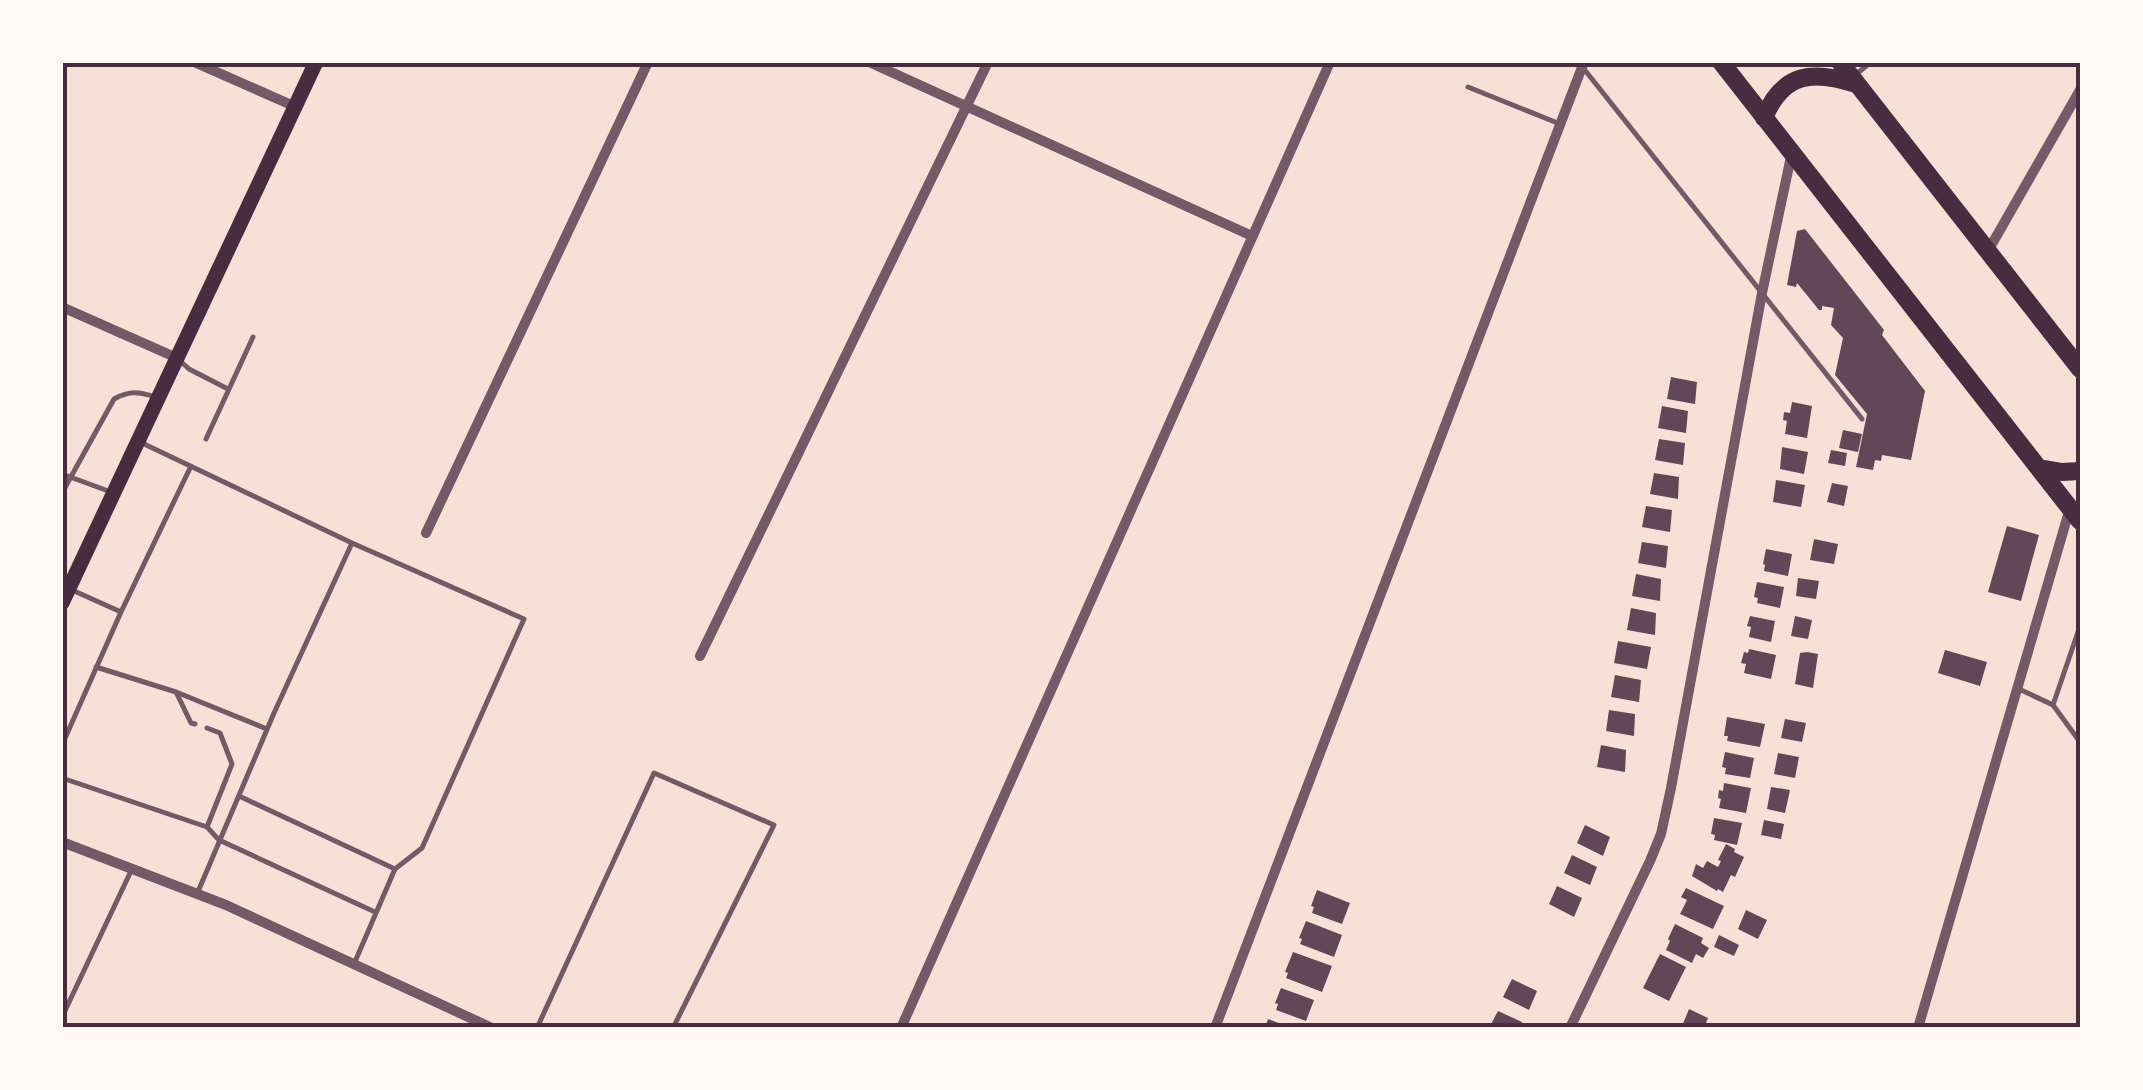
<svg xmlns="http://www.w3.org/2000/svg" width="2143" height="1090" font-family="'Golos Text',sans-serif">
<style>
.building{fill:#644757}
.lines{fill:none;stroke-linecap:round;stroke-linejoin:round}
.service{stroke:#755966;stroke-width:5}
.minor{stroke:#755966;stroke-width:10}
.secondary{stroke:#4a2c40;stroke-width:15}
.primary{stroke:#4a2c40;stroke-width:18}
.neatline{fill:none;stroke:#4a2c40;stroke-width:4}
</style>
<rect width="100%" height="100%" fill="#f7e1d7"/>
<path class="building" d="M1805,229L1884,330L1882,335L1925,391L1911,460L1882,455L1881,461L1875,460L1873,470L1856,467L1867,414L1835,375L1843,338L1831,325L1834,308L1822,306V310H1819L1797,283L1796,287L1787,285L1797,231Z
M1671,377L1697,382L1695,404L1667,399Z
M1792,402L1812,406L1807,438L1785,434L1787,421L1783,420L1784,412L1790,413Z
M1662,406L1688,411L1686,433L1658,428Z
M1843,430L1862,434L1858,452L1839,448Z
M1659,439L1685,443L1683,465L1655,460Z
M1782,447L1808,452L1804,474L1780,469Z
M1831,450L1847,453L1845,466L1828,463Z
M1654,473L1679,477L1678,499L1650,494Z
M1776,480L1805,485L1801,507L1773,502Z
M1832,483L1848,486L1844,506L1827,502Z
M1646,506L1672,510L1670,532L1642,527Z
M2007,526L2039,535L2021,601L1988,592Z
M1814,539L1838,544L1834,564L1810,560Z
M1642,542L1668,546L1666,568L1638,563Z
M1766,549L1792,554L1788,576L1764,571L1765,565L1763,564Z
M1636,574L1661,579L1660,601L1632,596Z
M1798,578L1819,581L1816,599L1796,596Z
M1757,582L1784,587L1780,608L1757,603L1758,598L1754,597Z
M1631,608L1656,613L1655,635L1627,630Z
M1750,616L1775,621L1771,642L1749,637L1751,627L1747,626Z
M1795,616L1812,620L1808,639L1791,636Z
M1618,641L1651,647L1647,669L1614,663Z
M1749,649L1776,655L1771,679L1744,673L1746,664L1741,663L1744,652L1748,653Z
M1945,650L1987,662L1980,686L1938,673Z
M1807,652L1818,654L1813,688L1795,684L1800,653Z
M1615,675L1641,680L1639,702L1611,697Z
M1609,710L1635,714L1634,736L1606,731Z
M1727,717L1765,724L1760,747L1727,741L1728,736H1724Z
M1785,719L1806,723L1802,742L1781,738Z
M1601,745L1626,750L1625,772L1597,767Z
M1725,752L1754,758L1750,778L1725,774L1726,768L1722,767Z
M1778,753L1799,757L1795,778L1774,774Z
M1724,783L1751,788L1746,813L1719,808L1721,799L1718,798L1719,790L1723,791Z
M1771,787L1790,790L1785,813L1767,809Z
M1714,818L1742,823L1737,845L1714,840L1715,835L1711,834Z
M1764,820L1784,824L1781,839L1761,835Z
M1585,825L1610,837L1603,856L1577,843Z
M1726,844L1735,849L1734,852L1744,857L1735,877L1731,875L1723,892L1718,889L1717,891L1692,876L1696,864L1703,868L1707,861L1718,867L1721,861L1718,860Z
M1572,855L1597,867L1590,885L1564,873Z
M1557,886L1582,898L1574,917L1549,904Z
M1686,888L1724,906L1713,929L1680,914L1687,900L1681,897Z
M1317,890L1350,903L1342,924L1312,913L1314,907L1311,906Z
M1746,910L1767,920L1758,939L1738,929Z
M1306,921L1342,935L1334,957L1300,944L1302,939L1299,938Z
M1675,924L1703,938L1701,943L1709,948L1703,958L1696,954L1692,963L1666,950L1670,941L1668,939Z
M1719,935L1739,945L1734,956L1714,947Z
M1293,952L1332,966L1322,992L1286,978L1288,973L1285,972Z
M1660,954L1686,967L1669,1001L1643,988Z
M1512,979L1537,991L1529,1010L1503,997Z
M1281,988L1314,1000L1306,1021L1276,1010L1278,1004L1275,1003Z
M1689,1009L1708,1018L1704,1028L1682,1026Z
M1498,1011L1522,1022L1520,1028H1489Z
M1268,1019L1289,1027V1028H1265Z"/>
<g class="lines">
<path class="service" d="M1584,69L1862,419
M1854,76L1871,62
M1468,87L1560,124
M179,360L189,369L228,389
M206,439L253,337
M142,443L352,543L274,713L197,894
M62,474L111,492
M62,493L114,399C130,390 139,392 156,397
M352,543L524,619L422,848L395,869L354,964
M72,590L121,612
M2080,631L2079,629L2053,705L2080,742
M96,667L176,692L267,729
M2019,689L2053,705
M177,694L191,723L195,724
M62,745L121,612L191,466
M62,778L207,827L219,840L375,912
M239,796L395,869
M207,827L232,764L220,733L207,728
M62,1017L131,871
M537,1028L654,773L774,825L673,1028"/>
<path class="minor" d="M194,62L296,107
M869,62L1252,236
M1988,251L2080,90
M62,307L177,358
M426,533L648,62
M700,656L988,62
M62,842L226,905L492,1028
M901,1028L1330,62
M1215,1028L1584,62
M1570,1028L1650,861L1661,834L1671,788L1762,293L1792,152
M1918,1028L2070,508"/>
<path class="secondary" d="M62,603L316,62"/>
<path class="primary" d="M1721,62L2080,521
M1840,62L2080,369
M1764,118C1783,72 1813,70 1856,84
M2039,468L2062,472L2080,471"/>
</g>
<rect width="2143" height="1090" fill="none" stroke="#fffaf5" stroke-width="130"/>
<rect x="65" y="65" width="2013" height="960" class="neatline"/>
</svg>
